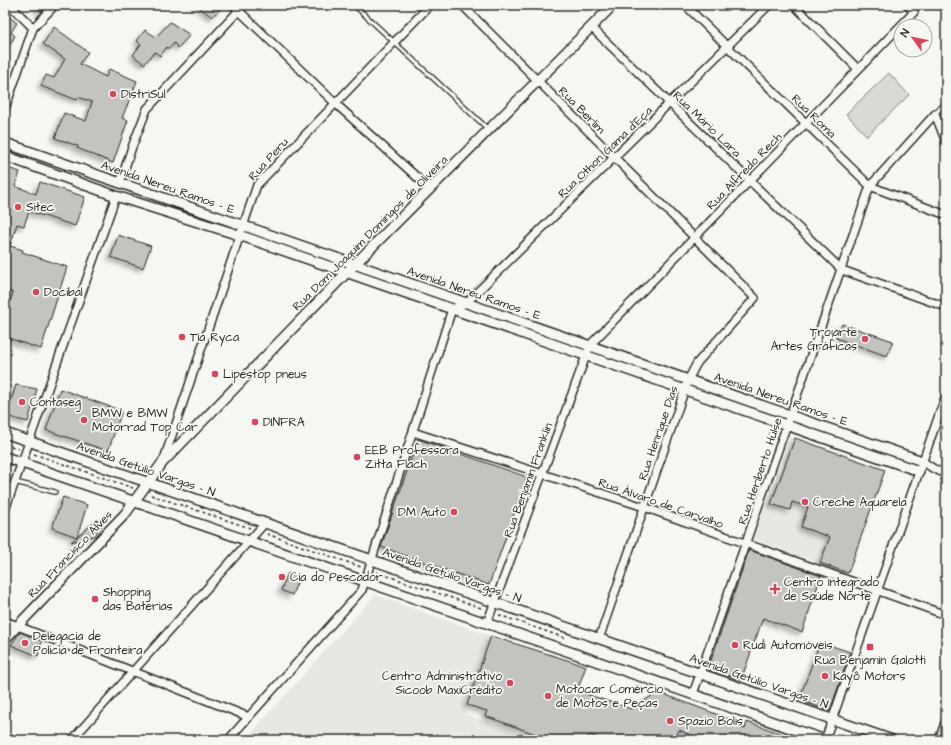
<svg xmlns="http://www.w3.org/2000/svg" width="951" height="745" font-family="'Architects Daughter',sans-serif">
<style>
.built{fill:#e7e7e3}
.green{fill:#d9d9d5;stroke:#828280}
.building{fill:#c3c3c0;stroke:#2b2b2b;filter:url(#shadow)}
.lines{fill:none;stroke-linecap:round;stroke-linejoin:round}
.service-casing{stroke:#2b2b2b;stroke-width:6}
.minor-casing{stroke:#2b2b2b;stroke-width:10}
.tertiary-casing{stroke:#2b2b2b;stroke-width:12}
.path{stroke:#2b2b2b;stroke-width:1.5;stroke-dasharray:3 3;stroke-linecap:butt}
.service{stroke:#f6f6f2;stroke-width:3.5}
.minor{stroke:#f6f6f2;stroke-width:7}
.tertiary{stroke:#f6f6f2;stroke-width:9}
.poi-dot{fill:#d1495b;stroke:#f6f6f2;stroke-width:1.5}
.labels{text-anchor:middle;stroke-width:3.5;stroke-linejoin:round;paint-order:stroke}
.poi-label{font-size:12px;fill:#2b2b2b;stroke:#f6f6f2;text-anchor:start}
.street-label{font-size:12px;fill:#2b2b2b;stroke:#f6f6f2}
</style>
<defs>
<filter id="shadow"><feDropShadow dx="-3.5" dy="3.5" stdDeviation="2" flood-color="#0004"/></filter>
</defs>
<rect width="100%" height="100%" fill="#f6f6f2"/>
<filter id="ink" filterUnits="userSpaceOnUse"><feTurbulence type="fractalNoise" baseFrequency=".025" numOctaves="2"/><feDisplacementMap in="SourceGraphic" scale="8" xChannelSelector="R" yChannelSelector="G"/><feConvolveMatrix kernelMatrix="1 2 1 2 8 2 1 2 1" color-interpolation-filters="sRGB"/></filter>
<g filter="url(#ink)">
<path class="built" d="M790,436L857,460L820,563L753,539Z
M375,595L491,636L464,714L534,740H245Z"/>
<path class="green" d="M889,73L909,95L867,136L846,114Z"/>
<path class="building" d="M34,5H48L41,12Z
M196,5H224L212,17Z
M5,14L17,23L11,32L15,36L5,53Z
M170,22L190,35L178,48L174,43L169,49L167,47L160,56L155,52L144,64L133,55L141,44L137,41L145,30L156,37Z
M54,27L88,52L80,64L106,77L109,69L137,81L122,118L128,120L113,163L77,148L78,146L55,138L64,113L86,121L92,102L78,97L77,100L41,86L46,75L54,78L65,59L43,44Z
M5,167L20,172L15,186L36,194L40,182L85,197L75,226L29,211L24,226L17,224L10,246L23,250L22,252L67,267L41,349L5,337V316L13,293L5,290Z
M118,235L151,246L143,268L111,257Z
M842,324L893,341L887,356L836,338Z
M16,385L37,389L28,422L6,416Z
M60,389L122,411L108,451L46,430Z
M795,438L885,470L848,573L820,563L830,537L801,527L808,507L792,502L790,510L771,504Z
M418,439L527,477L489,585L381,547Z
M63,497L87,505L77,537L52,528Z
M97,520L103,525L94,536L71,542Z
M749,550L821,576L802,632L763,618L741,680L708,669Z
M288,573L299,578L292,595L281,590Z
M20,632L42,641L38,656L11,645Z
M491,636L586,666L577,691L631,709L658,692L729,719L727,723L745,729L747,722L798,739V740H749L742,737L741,740H703L679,730L675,740H656L650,737L649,740H601L591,735L583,740H552L485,716L487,711L467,705Z
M820,642L850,652L830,711L799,700Z"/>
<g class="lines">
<defs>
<path id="service" d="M354,5L488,129
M935,114L946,102
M15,482L55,492"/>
<path id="minor" d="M10,5L33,28
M233,5L336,104L430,189
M462,5L755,298L697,363L688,380L599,639
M685,5L870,186L946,215
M794,5L858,69
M591,27L842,270L946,307
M5,109L33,28L55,5
M120,183L132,147L147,109L244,5
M413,432L644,507L946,615
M922,461L934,469L946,474
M163,462L257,185L430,5
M5,510L116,196
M5,621L249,717
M487,623L590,345L914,12L907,5
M693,694L870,186L935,114L946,142
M72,740L265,523
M228,740L362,590L452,309L466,303L769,5
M825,740L946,395
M939,740L946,720"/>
<path id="tertiary" d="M5,143L922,461
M5,156L116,196L239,235L919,471
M5,433L892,740
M5,457L825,740
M5,639L125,514L163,462L355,264L613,5"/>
</defs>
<use href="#service" class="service-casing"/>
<use href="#minor" class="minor-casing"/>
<use href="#tertiary" class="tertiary-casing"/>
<path class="path" d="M5,444L19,449
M34,454L133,488
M151,495L250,528
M267,534L361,567
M376,572L484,609
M499,615L565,638"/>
<use href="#service" class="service"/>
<use href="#minor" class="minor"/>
<use href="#tertiary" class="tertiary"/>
</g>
</g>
<g class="poi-dot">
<circle cx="113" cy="94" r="4"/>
<circle cx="18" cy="207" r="4"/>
<circle cx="36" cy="292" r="4"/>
<circle cx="182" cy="337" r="4"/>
<circle cx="865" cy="339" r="4"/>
<circle cx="215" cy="374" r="4"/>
<circle cx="22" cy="402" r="4"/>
<circle cx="84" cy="420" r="4"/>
<circle cx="255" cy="422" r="4"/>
<circle cx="357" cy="457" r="4"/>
<circle cx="805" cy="502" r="4"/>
<circle cx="454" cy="512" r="4"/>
<circle cx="282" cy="577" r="4"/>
<path d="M773 583h4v4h4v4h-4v4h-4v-4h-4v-4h4z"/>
<circle cx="95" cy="599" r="4"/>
<circle cx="25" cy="643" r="4"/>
<circle cx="735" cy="645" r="4"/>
<rect x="866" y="643" width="8" height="8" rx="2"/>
<circle cx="825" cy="676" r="4"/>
<circle cx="510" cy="683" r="4"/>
<circle cx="548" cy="696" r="4"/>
<circle cx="670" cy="721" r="4"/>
</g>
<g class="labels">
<g class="poi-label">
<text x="121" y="98">DistriSul</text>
<text x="26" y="211">Sitec</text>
<text x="44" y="296">Docibal</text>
<text x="857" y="336" text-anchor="end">Trojarte<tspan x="857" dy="14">Artes Gráficas</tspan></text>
<text x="190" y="341">Tia Ryca</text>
<text x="223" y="378">Lipestop pneus</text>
<text x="30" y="406">Contaseg</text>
<text x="92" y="417">BMW e BMW<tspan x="92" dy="14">Motorrad Top Car</tspan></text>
<text x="263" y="426">DINFRA</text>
<text x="365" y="454">EEB Professora<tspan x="365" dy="14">Zitta Flach</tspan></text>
<text x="813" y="506">Creche Aquarela</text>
<text x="446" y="516" text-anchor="end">DM Auto</text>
<text x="290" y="581">Cia do Pescador</text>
<text x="784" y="586">Centro Integrado<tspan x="784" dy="14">de Saúde Norte</tspan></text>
<text x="103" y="596">Shopping<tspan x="103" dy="14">das Baterias</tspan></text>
<text x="33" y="640">Delegacia de<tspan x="33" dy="14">Polícia de Fronteira</tspan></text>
<text x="743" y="649">Rudi Automóveis</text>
<text x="870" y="664" text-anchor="middle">Rua Benjamin Galotti</text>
<text x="502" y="680" text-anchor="end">Centro Administrativo<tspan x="502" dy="14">Sicoob MaxiCrédito</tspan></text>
<text x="833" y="680">Kayô Motors</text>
<text x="556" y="693">Motocar Comércio<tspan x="556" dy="14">de Motos e Peças</tspan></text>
<text x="678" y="725">Spazio Bolis</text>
</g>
<g class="street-label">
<text transform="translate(582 110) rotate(45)" y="4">Rua Berlim</text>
<text transform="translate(814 116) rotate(44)" y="4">Rua Roma</text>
<text transform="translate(707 124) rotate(44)" y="4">Rua Mário Lara</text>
<text transform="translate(605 152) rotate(-44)" y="4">Rua Othon Gama d'Eça</text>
<text transform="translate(268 159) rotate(-48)" y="4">Rua Peru</text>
<text transform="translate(744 171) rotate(-46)" y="4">Rua Alfredo Rech</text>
<text transform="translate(168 187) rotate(19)" y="4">Avenida Nereu Ramos - E</text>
<text transform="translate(370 233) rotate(-45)" y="4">Rua Dom Joaquim Domingos de Oliveira</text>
<text transform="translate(474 293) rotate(19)" y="4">Avenida Nereu Ramos - E</text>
<text transform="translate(781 399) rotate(19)" y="4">Avenida Nereu Ramos - E</text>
<text transform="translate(658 433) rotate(-71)" y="4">Rua Henrique Dias</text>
<text transform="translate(146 469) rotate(19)" y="4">Avenida Getúlio Vargas - N</text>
<text transform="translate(760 471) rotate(-71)" y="4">Rua Heriberto Hülse</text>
<text transform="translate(528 480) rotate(-70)" y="4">Rua Benjamin Franklin</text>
<text transform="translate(661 503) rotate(19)" y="4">Rua Álvaro de Carvalho</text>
<text transform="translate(70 554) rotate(-46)" y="4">Rua Francisco Alves</text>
<text transform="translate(452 575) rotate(19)" y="4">Avenida Getúlio Vargas - N</text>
<text transform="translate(759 681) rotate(19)" y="4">Avenida Getúlio Vargas - N</text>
</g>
</g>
<rect width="951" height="745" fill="none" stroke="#f6f6f2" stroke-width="20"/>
<rect x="10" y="10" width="931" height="725" fill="none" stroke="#2b2b2b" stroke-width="1.5" filter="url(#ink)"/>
<g transform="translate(913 38) rotate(303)"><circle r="19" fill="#f6f6f2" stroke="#a5a5a2"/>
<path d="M0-3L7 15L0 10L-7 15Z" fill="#d1495b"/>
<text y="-6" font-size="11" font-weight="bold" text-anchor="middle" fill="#2b2b2b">N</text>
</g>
</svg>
